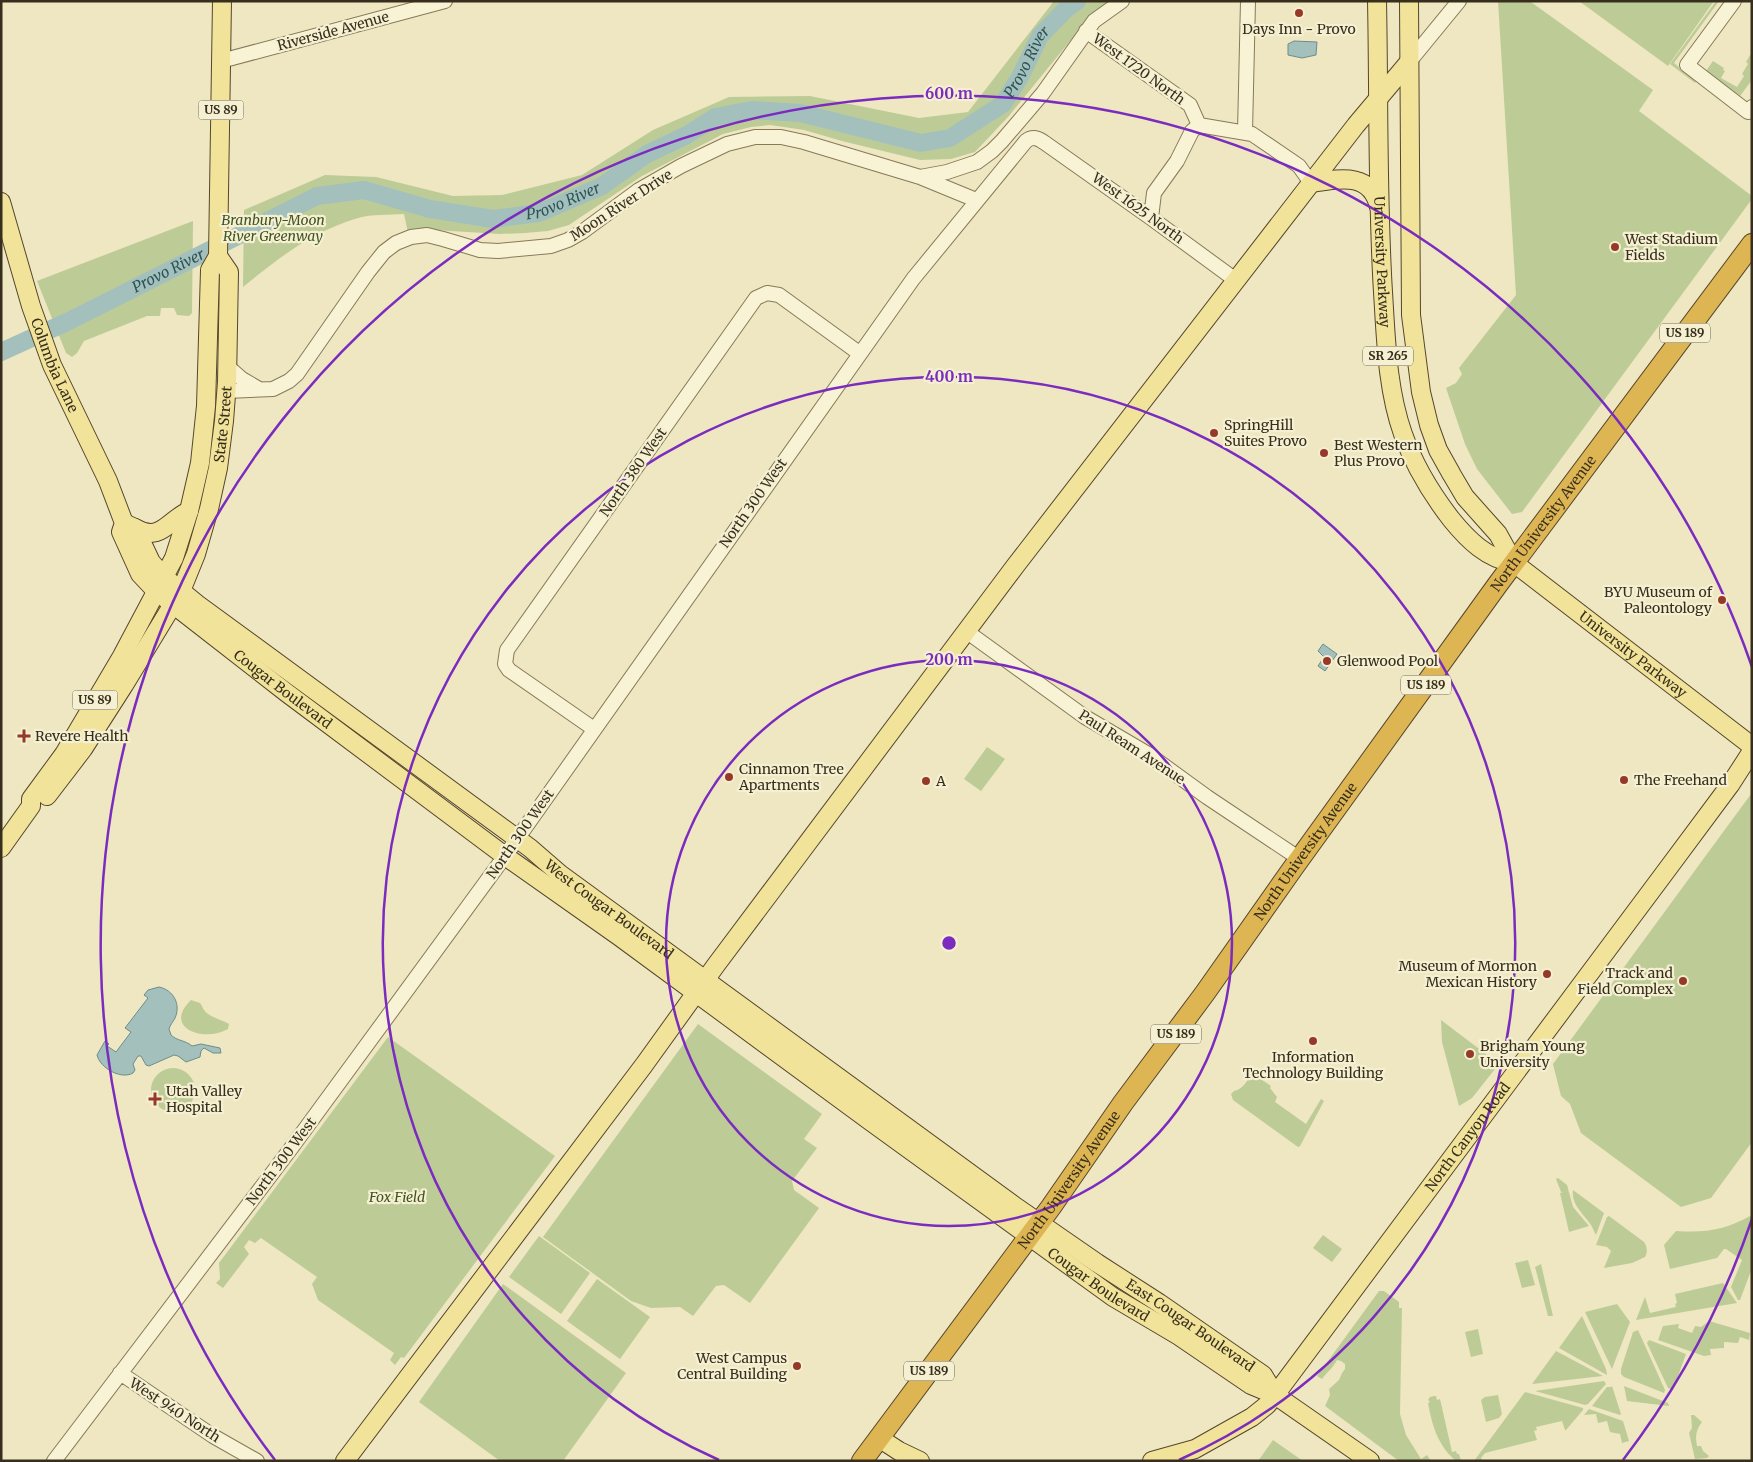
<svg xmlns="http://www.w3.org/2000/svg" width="1753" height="1462" font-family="Merriweather,serif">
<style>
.green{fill:#bdcc96}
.water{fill:#a4c0bc;stroke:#6b8e8b}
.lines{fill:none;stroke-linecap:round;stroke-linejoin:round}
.river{stroke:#a4c0bc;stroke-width:18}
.minor-casing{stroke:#877959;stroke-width:16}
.major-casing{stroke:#55462d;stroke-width:20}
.highway-casing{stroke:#55462d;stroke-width:22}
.minor{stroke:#f8f3d5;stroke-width:14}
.major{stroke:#f1e399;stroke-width:18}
.highway{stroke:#ddb552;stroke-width:20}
.ring{fill:none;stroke:#7b2cbf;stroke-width:2.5}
.poi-dot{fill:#963929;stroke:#f5f0d1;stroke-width:2}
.labels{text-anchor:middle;stroke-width:4.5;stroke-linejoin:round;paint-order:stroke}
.shield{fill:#f5f0d1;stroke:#706853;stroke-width:1}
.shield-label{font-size:12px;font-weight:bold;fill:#372e1d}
.poi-label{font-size:14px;fill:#372e1d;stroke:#f5f0d1;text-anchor:start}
.street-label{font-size:14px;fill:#372e1d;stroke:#f5f0d1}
.park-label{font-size:14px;font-style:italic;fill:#405324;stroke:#f5f0d1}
.water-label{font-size:15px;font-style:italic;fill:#2d5357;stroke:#f5f0d1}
.centre{fill:#7b2cbf;stroke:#f5f0d1;stroke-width:2.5}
.ring-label{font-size:15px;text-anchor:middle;font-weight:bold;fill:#7b2cbf;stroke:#f5f0d1;stroke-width:4.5;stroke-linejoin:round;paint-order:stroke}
</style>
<rect width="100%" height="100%" fill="#eee7c2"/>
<path class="green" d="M1054,1H1111L1092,14L1008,117L975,152L951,159L920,160L842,141L804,130L770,125L751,127L723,134L642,176L569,225L548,231L525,233L500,234L434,230L408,233L404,214C389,215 372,214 358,218C311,232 280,257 243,287L244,210L325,175L376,177L453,196L502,195L582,175L653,130L729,97L810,96L919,118L968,112Z
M1498,1H1532L1531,2L1653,90L1639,111L1752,196V199L1522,512L1512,514L1477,469L1465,444L1446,388L1456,383L1462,374L1459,368L1516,295Z
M1579,1H1714L1668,66Z
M1716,1H1719L1674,63L1696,81L1695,83L1670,64Z
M1752,52V80L1740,96L1706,71L1713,61L1724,68L1723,70L1725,71L1721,78L1737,87L1744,76L1742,74L1748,64L1746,62Z
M193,221L192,313L189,316L177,315L174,308H161L160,316H147L84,341L77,353L72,357L66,353L37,281Z
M987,747L1005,759L981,791L964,779Z
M1751,794L1752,1142L1711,1198L1681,1207L1581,1133L1570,1104L1561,1096L1553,1064Z
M191,1000L200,1003C202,1005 202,1007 204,1010C210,1018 221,1019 229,1024L228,1029C204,1043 162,1028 191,1000Z
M1441,1020L1499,1064L1472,1098L1459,1106L1442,1042Z
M698,1024L822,1114L804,1139L817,1148L792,1181L794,1190L819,1208L750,1303L724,1285L716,1286L693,1316L680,1307L651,1308L631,1301L543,1237Z
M388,1037L555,1156L404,1358L401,1357L395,1365L390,1360L394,1353L318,1300L312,1284L317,1277L261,1238L255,1243L249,1240L244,1247L249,1254L223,1288L216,1283L220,1279L219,1263Z
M151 1090a22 22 0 1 1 44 0a22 22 0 1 1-44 0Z
M1252,1073L1271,1086L1270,1088L1277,1097L1275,1102L1306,1124L1321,1099L1324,1101L1300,1146L1298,1147L1233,1100L1231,1094L1234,1091C1244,1089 1247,1080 1252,1073Z
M1558,1178L1567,1185L1573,1207L1589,1226L1569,1232L1560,1193L1563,1192H1561L1556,1179Z
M1573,1190L1604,1213L1596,1235C1594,1232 1593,1228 1591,1225C1583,1213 1571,1205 1573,1190Z
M1752,1215V1268L1740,1300H1738L1731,1287L1742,1260L1726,1249H1724L1717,1258L1670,1269L1664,1245L1676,1231C1706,1233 1725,1230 1752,1215Z
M1609,1216L1644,1242C1647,1246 1648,1252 1645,1257L1632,1263L1604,1268L1611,1251L1607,1247L1596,1245L1607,1217Z
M1323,1235L1342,1249L1332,1262L1313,1248Z
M539,1236L590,1273L561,1314L509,1277Z
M1528,1260L1535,1285L1522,1288L1515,1263Z
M1541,1264L1553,1316H1548L1535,1267Z
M597,1279L650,1317L620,1359L567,1321Z
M1723,1283L1737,1303L1636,1320L1645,1297L1650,1313L1676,1307L1675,1304L1677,1303L1675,1294Z
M503,1284L626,1373L563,1461H500L419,1402Z
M1379,1291H1384L1399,1302V1308H1402L1400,1414L1406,1435L1421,1459L1427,1455L1431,1461H1399L1325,1406L1330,1395L1329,1389L1339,1380L1342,1373L1345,1369V1364L1341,1361L1337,1360C1333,1368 1327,1372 1322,1379L1317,1376Z
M1617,1304L1630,1322L1612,1369L1585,1312Z
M1582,1316L1606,1369L1607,1375L1559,1348Z
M1709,1321L1750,1333L1749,1340L1740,1337L1738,1343L1724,1342V1348L1710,1349L1711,1355L1704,1356L1658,1340L1663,1326L1679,1324L1678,1328L1692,1333L1695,1326L1701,1327Z
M1478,1329L1483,1354L1471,1357L1465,1332Z
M1638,1330L1665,1390L1664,1393L1624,1377L1621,1374V1369L1633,1332Z
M1649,1340L1686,1354L1673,1390L1668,1388L1647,1343Z
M1556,1351L1603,1376L1532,1384Z
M1604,1381L1606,1384L1588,1404L1585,1405L1535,1391Z
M1612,1386L1621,1414L1620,1415L1592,1406L1607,1387H1611Z
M1624,1386L1668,1403L1669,1406L1627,1401Z
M1525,1392L1583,1408V1410L1566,1430H1565L1562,1421L1536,1427L1537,1430L1534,1431L1537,1440L1485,1453L1481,1458L1482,1460L1474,1461Z
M1498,1395L1502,1414L1499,1418L1486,1422L1481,1400L1485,1397Z
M1434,1396H1436L1437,1400L1440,1399L1452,1452L1456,1451L1457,1454H1459L1461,1461H1456C1438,1446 1432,1425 1428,1403L1430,1402L1428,1400L1430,1397Z
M1589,1409L1623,1421L1629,1441L1622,1443L1620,1434L1610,1432L1607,1421L1598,1423L1596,1414L1584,1415Z
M1691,1415H1694L1702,1422C1696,1430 1695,1436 1697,1446H1701L1703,1451L1709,1456L1707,1458L1695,1459L1689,1433L1692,1428Z
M1273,1440L1303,1461H1258Z"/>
<path class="water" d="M1294,41L1317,42L1316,55L1302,58L1288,55V44Z
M1323,644L1337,654L1325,671L1318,666L1324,657L1318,651Z
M159,987C174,990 181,1005 175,1018C173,1022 170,1025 169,1029L171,1035C177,1041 185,1040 192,1046L201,1044L220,1048L221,1053H213L204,1048L201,1051L200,1057L186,1062L178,1056L174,1055L149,1066L146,1065L141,1056H138L133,1064L135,1070L133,1073C121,1080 100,1068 97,1055L105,1041L109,1044L107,1046L116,1052L131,1032L125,1028L148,998L144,995L148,990Z"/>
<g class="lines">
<path class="river" id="s1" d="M1,352L69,321L317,196L364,190L430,209L493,219L539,213L602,186L647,154L687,135L715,117L752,110L800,113L921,143L950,138L1003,104L1020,77L1040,36L1066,9L1077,1"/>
<defs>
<path id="minor" d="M1734,1L1687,65L1748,112L1752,107
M1086,31L1190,105L1199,125L1252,134L1299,166L1311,183
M221,61L445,1
M1409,62L1459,1
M1245,132L1248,1
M920,177L947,172L977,162L992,151L1002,141L1043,93L1094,21L1122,1
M1151,218L1154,193L1177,161L1192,131L1199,125
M227,366L242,379L259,389
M226,391L273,389L289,381L297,374L368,272L384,252L396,243L411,237L427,235L443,239L480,250L498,251L551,246L568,240L582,232L639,190L681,166L727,144L755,137H781L804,142L920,177L976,200
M966,631L1085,717L1148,754L1207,797L1300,859
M594,729L509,670L505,664L507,650L756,298L767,293L779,295L859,353
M120,1373L213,1436L257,1461
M54,1461L292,1147L505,856L913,279L1026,141C1033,136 1038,138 1045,143L1151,218L1237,281"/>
<g id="major">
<path id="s2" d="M1377,1C1379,98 1377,195 1383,292C1386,339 1387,389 1403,434C1414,465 1431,493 1451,519C1468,540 1487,559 1514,563"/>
<path id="s3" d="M1409,1L1411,315L1421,392L1429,425L1438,450L1452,475L1465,497L1498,534L1514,563L1752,746"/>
<path d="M1311,183C1338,179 1371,171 1379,207"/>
<path id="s4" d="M1,202L31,306L52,365L108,481L124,523L121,532L140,574L156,591L287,693L505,856L620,937L870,1121L1113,1297L1179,1336L1251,1385L1275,1395L1370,1461"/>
<path id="s5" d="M124,523L135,528L151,562L164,577L197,604L530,848L560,874L1016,1207L1097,1263L1159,1303L1263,1375L1275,1395"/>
<path d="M135,528C161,543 168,520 189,511"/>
<path id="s6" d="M47,796L83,749L124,685L181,591L196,554L209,509L218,468L224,421L227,382L229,272L218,256"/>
<path d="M1,848L31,806V799L64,754L122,656L174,558L189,511L200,463L206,406L210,270L218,256L222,1"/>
<path d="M879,1438L899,1451L920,1461"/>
<path d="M345,1461L644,1065L716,965L1016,565L1356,125L1409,62"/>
<path id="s7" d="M1152,1461L1195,1449L1252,1417L1267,1405L1275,1395L1669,867L1730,785L1752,751"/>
</g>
<g id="highway">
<path id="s8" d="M862,1461L1051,1207L1123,1103L1205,993L1293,868L1498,584L1752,244"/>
</g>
</defs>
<use href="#minor" class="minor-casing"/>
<use href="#major" class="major-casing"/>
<use href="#highway" class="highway-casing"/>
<use href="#minor" class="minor"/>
<use href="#major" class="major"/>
<use href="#highway" class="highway"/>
</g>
<g class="ring">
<circle cx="949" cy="943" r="283"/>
<path d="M719 1460A566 566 0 1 1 1179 1460"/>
<path d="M1752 1219A849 849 0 0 1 1623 1460M275 1460A849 849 0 1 1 1752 667"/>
</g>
<g class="poi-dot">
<circle cx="1299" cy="13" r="5"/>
<circle cx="1615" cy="247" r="5"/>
<circle cx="1214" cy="433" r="5"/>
<circle cx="1324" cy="453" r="5"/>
<circle cx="1722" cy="600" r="5"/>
<circle cx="1327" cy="661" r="5"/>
<path d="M21.5 728.5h5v5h5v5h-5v5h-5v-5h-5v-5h5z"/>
<circle cx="729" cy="777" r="5"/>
<circle cx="1624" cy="780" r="5"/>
<circle cx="926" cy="781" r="5"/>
<circle cx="1547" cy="974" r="5"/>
<circle cx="1683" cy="981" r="5"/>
<circle cx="1313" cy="1041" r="5"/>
<circle cx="1470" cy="1054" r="5"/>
<path d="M152.5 1091.5h5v5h5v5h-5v5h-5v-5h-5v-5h5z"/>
<circle cx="797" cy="1366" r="5"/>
</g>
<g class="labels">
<g class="shield">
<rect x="198.5" y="100.5" width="45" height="19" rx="4"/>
<rect x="1660" y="323.5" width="50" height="19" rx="4"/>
<rect x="1363" y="346.5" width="50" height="19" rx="4"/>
<rect x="1401" y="675.5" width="50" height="19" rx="4"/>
<rect x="72.5" y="690.5" width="45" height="19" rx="4"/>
<rect x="1151" y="1024.5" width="50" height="19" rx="4"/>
<rect x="904" y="1361.5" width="50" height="19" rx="4"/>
</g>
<g class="shield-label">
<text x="221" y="114">US 89</text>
<text x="1685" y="337">US 189</text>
<text x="1388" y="360">SR 265</text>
<text x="1426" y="689">US 189</text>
<text x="95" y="704">US 89</text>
<text x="1176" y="1038">US 189</text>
<text x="929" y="1375">US 189</text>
</g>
<g class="poi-label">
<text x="1299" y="34" text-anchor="middle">Days Inn - Provo</text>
<text x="1625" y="244">West Stadium<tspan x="1625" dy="16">Fields</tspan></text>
<text x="1224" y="430">SpringHill<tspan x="1224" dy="16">Suites Provo</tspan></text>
<text x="1334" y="450">Best Western<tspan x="1334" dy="16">Plus Provo</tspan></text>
<text x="1712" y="597" text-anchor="end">BYU Museum of<tspan x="1712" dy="16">Paleontology</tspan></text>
<text x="1337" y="666">Glenwood Pool</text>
<text x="35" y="741">Revere Health</text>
<text x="739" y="774">Cinnamon Tree<tspan x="739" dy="16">Apartments</tspan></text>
<text x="1634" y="785">The Freehand</text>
<text x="936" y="786">A</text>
<text x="1537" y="971" text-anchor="end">Museum of Mormon<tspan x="1537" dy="16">Mexican History</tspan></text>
<text x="1673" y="978" text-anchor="end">Track and<tspan x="1673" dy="16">Field Complex</tspan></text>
<text x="1480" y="1051">Brigham Young<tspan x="1480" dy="16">University</tspan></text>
<text x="1313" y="1062" text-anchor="middle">Information<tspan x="1313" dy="16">Technology Building</tspan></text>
<text x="166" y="1096">Utah Valley<tspan x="166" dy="16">Hospital</tspan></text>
<text x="787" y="1363" text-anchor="end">West Campus<tspan x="787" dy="16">Central Building</tspan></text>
</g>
<g class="street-label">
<text transform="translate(333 31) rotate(-15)" y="5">Riverside Avenue</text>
<text transform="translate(1139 69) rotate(36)" y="5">West 1720 North</text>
<text transform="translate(621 205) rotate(-33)" y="5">Moon River Drive</text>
<text transform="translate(1138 208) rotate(36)" y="5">West 1625 North</text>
<text dy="5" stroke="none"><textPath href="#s2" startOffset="261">University Parkway</textPath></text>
<text dy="5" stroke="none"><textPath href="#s4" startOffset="172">Columbia Lane</textPath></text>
<text dy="5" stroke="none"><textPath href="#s6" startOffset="418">State Street</textPath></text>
<text transform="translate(633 472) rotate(-55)" y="5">North 380 West</text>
<text transform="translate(753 503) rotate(-55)" y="5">North 300 West</text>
<text dy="5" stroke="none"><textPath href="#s8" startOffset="1159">North University Avenue</textPath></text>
<text dy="5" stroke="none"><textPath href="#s3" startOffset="739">University Parkway</textPath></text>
<text dy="5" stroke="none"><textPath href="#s4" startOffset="584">Cougar Boulevard</textPath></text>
<text transform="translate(1132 747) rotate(33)" y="5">Paul Ream Avenue</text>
<text transform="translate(520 834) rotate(-55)" y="5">North 300 West</text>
<text dy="5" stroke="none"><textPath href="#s8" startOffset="754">North University Avenue</textPath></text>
<text dy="5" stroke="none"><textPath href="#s5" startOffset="625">West Cougar Boulevard</textPath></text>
<text dy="5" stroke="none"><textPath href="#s7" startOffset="464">North Canyon Road</textPath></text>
<text transform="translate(281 1161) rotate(-53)" y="5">North 300 West</text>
<text dy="5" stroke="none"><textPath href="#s8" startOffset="349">North University Avenue</textPath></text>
<text dy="5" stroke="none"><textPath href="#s4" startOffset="1594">Cougar Boulevard</textPath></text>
<text dy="5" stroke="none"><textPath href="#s5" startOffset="1340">East Cougar Boulevard</textPath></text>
<text transform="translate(175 1410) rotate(33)" y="5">West 940 North</text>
</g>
<g class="park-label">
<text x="273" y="225">Branbury-Moon<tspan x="273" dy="16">River Greenway</tspan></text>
<text x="397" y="1202">Fox Field</text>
</g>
<g class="water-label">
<text dy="5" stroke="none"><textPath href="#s1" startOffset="1131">Provo River</textPath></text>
<text dy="5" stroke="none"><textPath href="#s1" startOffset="605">Provo River</textPath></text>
<text dy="5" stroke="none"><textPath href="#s1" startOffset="186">Provo River</textPath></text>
</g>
</g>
<circle cx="949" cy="943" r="8" class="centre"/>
<g class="ring-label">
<text x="949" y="99">600 m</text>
<text x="949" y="382">400 m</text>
<text x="949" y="665">200 m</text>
</g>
<rect width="1753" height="1462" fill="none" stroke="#372e1d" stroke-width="5"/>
</svg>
